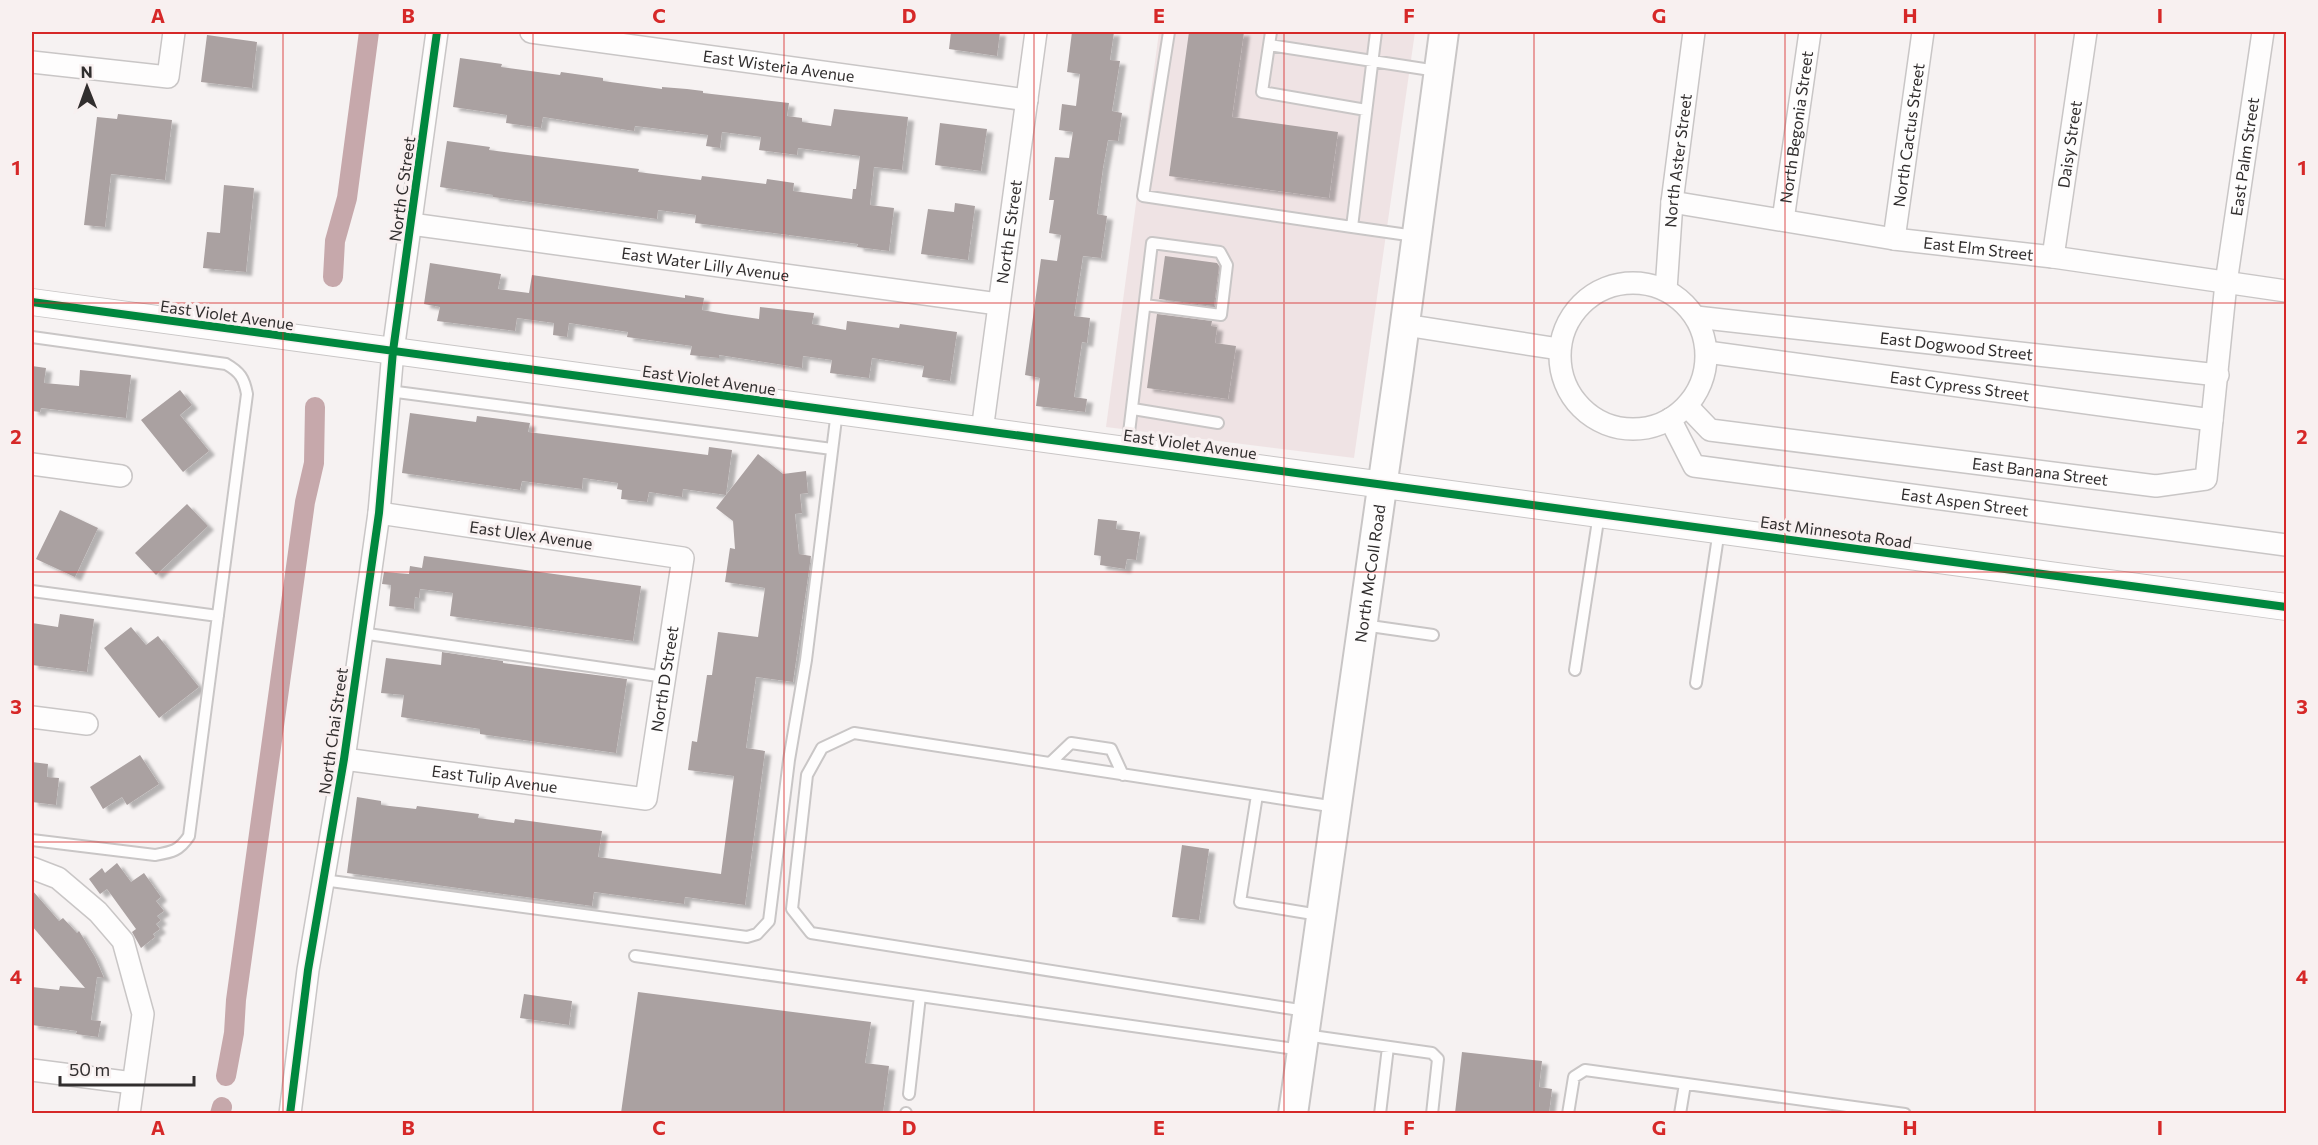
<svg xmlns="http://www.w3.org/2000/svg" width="2318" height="1145" font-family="Commissioner,sans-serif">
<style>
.built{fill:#efe3e4}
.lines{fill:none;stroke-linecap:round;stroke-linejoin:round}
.canal{stroke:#c6a8ab;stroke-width:20}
.building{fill:#aaa1a1;filter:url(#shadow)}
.service-casing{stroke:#c9c6c6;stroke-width:14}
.minor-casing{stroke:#c9c6c6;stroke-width:24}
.tertiary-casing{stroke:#c9c6c6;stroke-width:28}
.secondary-casing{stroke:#c9c6c6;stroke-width:32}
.service{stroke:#fefdfd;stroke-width:10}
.minor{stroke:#fefdfd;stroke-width:21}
.tertiary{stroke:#fefdfd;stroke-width:26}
.secondary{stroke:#fefdfd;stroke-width:28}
.cycleway-casing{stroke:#f8f0f0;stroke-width:11}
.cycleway{stroke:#00873e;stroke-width:8}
.grid{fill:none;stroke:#d62828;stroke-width:1.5;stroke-opacity:0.55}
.labels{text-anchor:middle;stroke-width:6;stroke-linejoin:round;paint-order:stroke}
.street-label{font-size:16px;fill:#312e2e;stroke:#f8f0f0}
.neatline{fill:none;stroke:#d62828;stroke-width:2}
.grid-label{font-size:20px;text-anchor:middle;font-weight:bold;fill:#d62828}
</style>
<defs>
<filter id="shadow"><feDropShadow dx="6" dy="4" stdDeviation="1.5" flood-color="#0004"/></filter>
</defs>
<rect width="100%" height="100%" fill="#f6f2f2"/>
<path class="built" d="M1159,32H1415L1354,458L1106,427Z"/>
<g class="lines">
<path class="canal" d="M333,277L335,241L347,198L369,32
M226,1076L234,1033L236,1000L305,502L314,463L315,407
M220,1114L222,1107"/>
</g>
<path class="building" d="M951,32H1000L997,56L949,49Z
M1072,32H1114L1110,60L1120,61L1112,111L1122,113L1118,141L1108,140L1103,168L1097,214L1107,216L1101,258L1083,256L1074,316L1090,318L1087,343L1082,342L1074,397L1087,399L1085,412L1036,406L1040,378L1025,375L1041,259L1057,261L1061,235L1049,233L1054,200H1049L1055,157L1069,158L1073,132L1059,130L1062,104L1076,106L1080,74L1067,72Z
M1189,32H1244L1232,117L1338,132L1329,198L1169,176Z
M207,35L257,42L252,88L201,82Z
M460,58L502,64L501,67L560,75L561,72L603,78V81L662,89V87L687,89L703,91V93L789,103L787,116L802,118V122L831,126L834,109L908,117L902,170L874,167L870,205L894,208L889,251L857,247L858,244L695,223L696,215L658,210L657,219L493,197V195L440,187L447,141L490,147L489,150L639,169L638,172L701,180L702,176L766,184L767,179L794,183L793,191L852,199L853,189H856L860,156L798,148L797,155L759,150L761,137L722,132L720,148L706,146L708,135L635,126L634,131L543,117L541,128L506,123L507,115L453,107Z
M118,114L172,120L165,180L111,174L105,227L84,225L97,117L117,119Z
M940,123L987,129L981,171L935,165Z
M224,185L254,188L246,272L203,268L207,232L220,233Z
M955,203L975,206L968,260L921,254L928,209L954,212Z
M1165,256L1217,263L1219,266L1214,306L1159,299Z
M430,263L501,274L498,289L529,293L532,275L685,298V295L704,298L702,310L725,314L759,319L760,307L814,313L812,324L846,330L847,321L899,328L900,324L957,332L950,381L922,377L924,366L872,358L869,378L830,373L832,360L803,356L802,368L719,355V358L690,355L692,346L627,337L628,332L569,323L567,337L553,335L554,323L517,318L515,331L437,321L440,307L424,304Z
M1157,314L1212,321L1211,326L1217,327L1215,343L1236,346L1228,399L1147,388Z
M32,366L46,368L44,383L79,386L80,370L131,375L126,418L41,408L40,412L32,411Z
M180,390L192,405L180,415L209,451L183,472L141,420Z
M410,413L476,422L477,416L530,423L528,432L708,455L709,447L732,450L726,495L683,489L682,497L649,492L647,502L621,499L622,490L617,489L618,483L583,478L582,489L522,481L520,490L402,473Z
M758,454L783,474L806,471L808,493L800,494L802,513L795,514L799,554L811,556L793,682L756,677L746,748L765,751L745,905L685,897L684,904L594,892L592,906L347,873L357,797L381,801V805L416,809L417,806L479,814L478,818L514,823L515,819L602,831L598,857L721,874L734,776L688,770L692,741L697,742L707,675H712L718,632L758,637L765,588L725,582L730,548L735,549L733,521L716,508Z
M187,504L208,526L156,575L135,553Z
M60,510L98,528L75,577L36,559Z
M1098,519L1117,521L1116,529L1140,532L1136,560L1127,559L1125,569L1100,565L1101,556L1094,555Z
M424,556L641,586L633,641L450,616L453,593L420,589L419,598L415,597L414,609L389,606L391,585L382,584L384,572L409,574L410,566L422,568Z
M60,614L94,619L87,672L32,665V623L58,627Z
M131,627L146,645L158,636L199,687L159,718L104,648Z
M442,652L503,661V663L627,679L616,753L480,734V729L401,717L404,695L381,693L386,658L441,665Z
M140,755L159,784L127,805L122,797L103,809L90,787Z
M32,762L48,764L47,777L59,778L56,805L32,802Z
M1182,845L1209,849L1199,920L1172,917Z
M117,863L131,882L144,873L161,897L156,901L164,911L157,916L161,920L156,924L160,929L153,934L155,937L141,948L132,932L136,929L107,889L100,894L89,879L102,868L105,873Z
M32,890L59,921L63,918L77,933L79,931L95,957L104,978L97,977L91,1020L101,1021L98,1037L76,1034L77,1031L32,1025V987L59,990L60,986L85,988L32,926Z
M638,992L871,1022L865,1063L889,1066L883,1113H621Z
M524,994L572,1001L569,1025L520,1018Z
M1462,1052L1542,1061L1539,1087L1552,1089L1549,1113H1455Z"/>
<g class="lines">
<defs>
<path id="service" d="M1169,32L1143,196L1352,227
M1271,32L1269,45L1437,71
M1376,32L1352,227L1415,236
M1269,45L1262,92L1366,110
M32,337L226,364C240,372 244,378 247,394L189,836C179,851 172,852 155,855L32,840
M389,391L832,449
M1133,409L1218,423
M1127,449L1152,243L1220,252L1227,265L1221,315L1145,305
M32,591L218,616
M1363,625L1433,635
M361,633L665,677
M1575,670L1599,514
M1696,683L1719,530
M1050,763L1071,743L1111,749L1123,775
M1257,795L1240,902L1319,915
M323,880L747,937L757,934L769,921L789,760L806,660L837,411
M635,956L920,996
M1306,1011L811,933L792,909L807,775L822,748L854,733L1336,807
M1305,1035L1432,1053L1438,1059L1432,1114
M909,1094L920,996L1302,1050
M906,1114V1113
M1380,1114L1388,1047
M1568,1114L1574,1077L1585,1070L1905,1114
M1680,1114L1685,1084"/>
<g id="minor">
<path id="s1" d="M531,32L1027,100"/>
<path d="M32,62L168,77L174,32"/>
<path id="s2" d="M1672,202L1894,239L2053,257L2286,291"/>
<path id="s3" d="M1783,220L1810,32"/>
<path id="s4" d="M411,224L998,304"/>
<path id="s5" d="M1894,239L1923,32"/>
<path id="s6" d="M2053,257L2086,32"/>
<circle cx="1633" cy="356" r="73"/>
<path id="s7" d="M1666,290L1672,202L1694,32"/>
<path id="s8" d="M1696,317L2218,375"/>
<path d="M1405,325L1559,349"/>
<path id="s9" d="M1707,352L2212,420"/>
<path id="s10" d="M1687,406L1710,430L2156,486L2206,479L2226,283L2263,32"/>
<path id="s11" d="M1670,419L1694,466L2286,545"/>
<path id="s12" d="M982,431L1036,32"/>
<path d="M32,464L121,476"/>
<path d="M32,717L87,724"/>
<path id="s13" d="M344,759L646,799L683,558L379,513"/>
<path d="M32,868L58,878L98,912L123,941L143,1014L129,1114"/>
<path d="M32,1070L133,1083"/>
<path d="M290,1114L308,970L344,759L379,513L393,351L437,32"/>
</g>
<path id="tertiary" d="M32,302L2286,607"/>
<g id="secondary">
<path id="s14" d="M1293,1114L1399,368L1444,32"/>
</g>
</defs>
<use href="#service" class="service-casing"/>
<use href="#minor" class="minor-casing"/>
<use href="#tertiary" class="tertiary-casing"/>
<use href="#secondary" class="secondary-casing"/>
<use href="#service" class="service"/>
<use href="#minor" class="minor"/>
<use href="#tertiary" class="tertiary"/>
<use href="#secondary" class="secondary"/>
<defs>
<path id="cycleway" d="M32,302L2286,607
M290,1114L308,970L344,759L379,513L393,351L437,32"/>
</defs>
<use href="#cycleway" class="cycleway-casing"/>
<use href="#cycleway" class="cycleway"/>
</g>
<path class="grid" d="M283,32V1114M533,32V1114M784,32V1114M1034,32V1114M1284,32V1114M1534,32V1114M1785,32V1114M2035,32V1114M32,303H2286M32,572H2286M32,842H2286"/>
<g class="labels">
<g class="street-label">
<text dy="6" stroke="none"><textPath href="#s1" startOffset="250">East Wisteria Avenue</textPath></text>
<text dy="6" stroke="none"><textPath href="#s3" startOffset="94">North Begonia Street</textPath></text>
<text dy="6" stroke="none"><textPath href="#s5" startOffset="105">North Cactus Street</textPath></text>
<text dy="6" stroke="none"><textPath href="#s6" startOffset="114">Daisy Street</textPath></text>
<text dy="6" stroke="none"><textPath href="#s10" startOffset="858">East Palm Street</textPath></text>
<text dy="6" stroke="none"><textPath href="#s7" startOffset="130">North Aster Street</textPath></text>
<text transform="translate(402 189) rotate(-82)" y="6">North C Street</text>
<text dy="6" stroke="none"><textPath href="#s12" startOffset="201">North E Street</textPath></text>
<text dy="6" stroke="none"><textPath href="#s2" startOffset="310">East Elm Street</textPath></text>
<text dy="6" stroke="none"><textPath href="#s4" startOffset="297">East Water Lilly Avenue</textPath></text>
<text transform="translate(227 315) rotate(8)" y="6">East Violet Avenue</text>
<text dy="6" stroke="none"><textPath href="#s8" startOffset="262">East Dogwood Street</textPath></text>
<text transform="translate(709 380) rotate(8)" y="6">East Violet Avenue</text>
<text dy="6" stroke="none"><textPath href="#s9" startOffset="255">East Cypress Street</textPath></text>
<text transform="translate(1190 444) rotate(8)" y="6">East Violet Avenue</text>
<text dy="6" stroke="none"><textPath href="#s10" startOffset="366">East Banana Street</textPath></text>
<text dy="6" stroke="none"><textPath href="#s11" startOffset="326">East Aspen Street</textPath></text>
<text transform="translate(1836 532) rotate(8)" y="6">East Minnesota Road</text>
<text transform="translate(531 535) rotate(8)" y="6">East Ulex Avenue</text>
<text dy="6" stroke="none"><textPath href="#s14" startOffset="546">North McColl Road</textPath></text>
<text dy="6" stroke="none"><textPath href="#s13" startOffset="426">North D Street</textPath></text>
<text transform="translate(333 731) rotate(-82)" y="6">North Chai Street</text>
<text dy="6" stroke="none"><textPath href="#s13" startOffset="152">East Tulip Avenue</textPath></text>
</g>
</g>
<rect width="2318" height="1145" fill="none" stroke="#f8f0f0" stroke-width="66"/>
<g transform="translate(87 87) rotate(359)" stroke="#f8f0f0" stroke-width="4.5" paint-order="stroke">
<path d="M0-4.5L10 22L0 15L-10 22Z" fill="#312e2e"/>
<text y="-9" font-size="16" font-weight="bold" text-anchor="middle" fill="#312e2e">N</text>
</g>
<path d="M60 1076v9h134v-9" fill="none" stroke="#312e2e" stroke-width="3"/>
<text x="69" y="1076" font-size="18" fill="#312e2e" stroke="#f8f0f0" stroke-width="4.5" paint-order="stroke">50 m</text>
<rect x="33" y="33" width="2252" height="1079" class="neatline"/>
<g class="grid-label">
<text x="158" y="23">A</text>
<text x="408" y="23">B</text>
<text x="659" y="23">C</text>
<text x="909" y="23">D</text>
<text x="1159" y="23">E</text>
<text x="1409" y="23">F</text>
<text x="1659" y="23">G</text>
<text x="1910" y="23">H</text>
<text x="2160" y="23">I</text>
<text x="16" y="175">1</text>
<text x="2302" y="175">1</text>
<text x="16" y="444">2</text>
<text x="2302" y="444">2</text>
<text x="16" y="714">3</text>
<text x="2302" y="714">3</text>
<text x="16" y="984">4</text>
<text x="2302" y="984">4</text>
<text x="158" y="1135">A</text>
<text x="408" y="1135">B</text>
<text x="659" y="1135">C</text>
<text x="909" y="1135">D</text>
<text x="1159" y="1135">E</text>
<text x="1409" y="1135">F</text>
<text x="1659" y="1135">G</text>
<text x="1910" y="1135">H</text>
<text x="2160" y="1135">I</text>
</g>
</svg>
